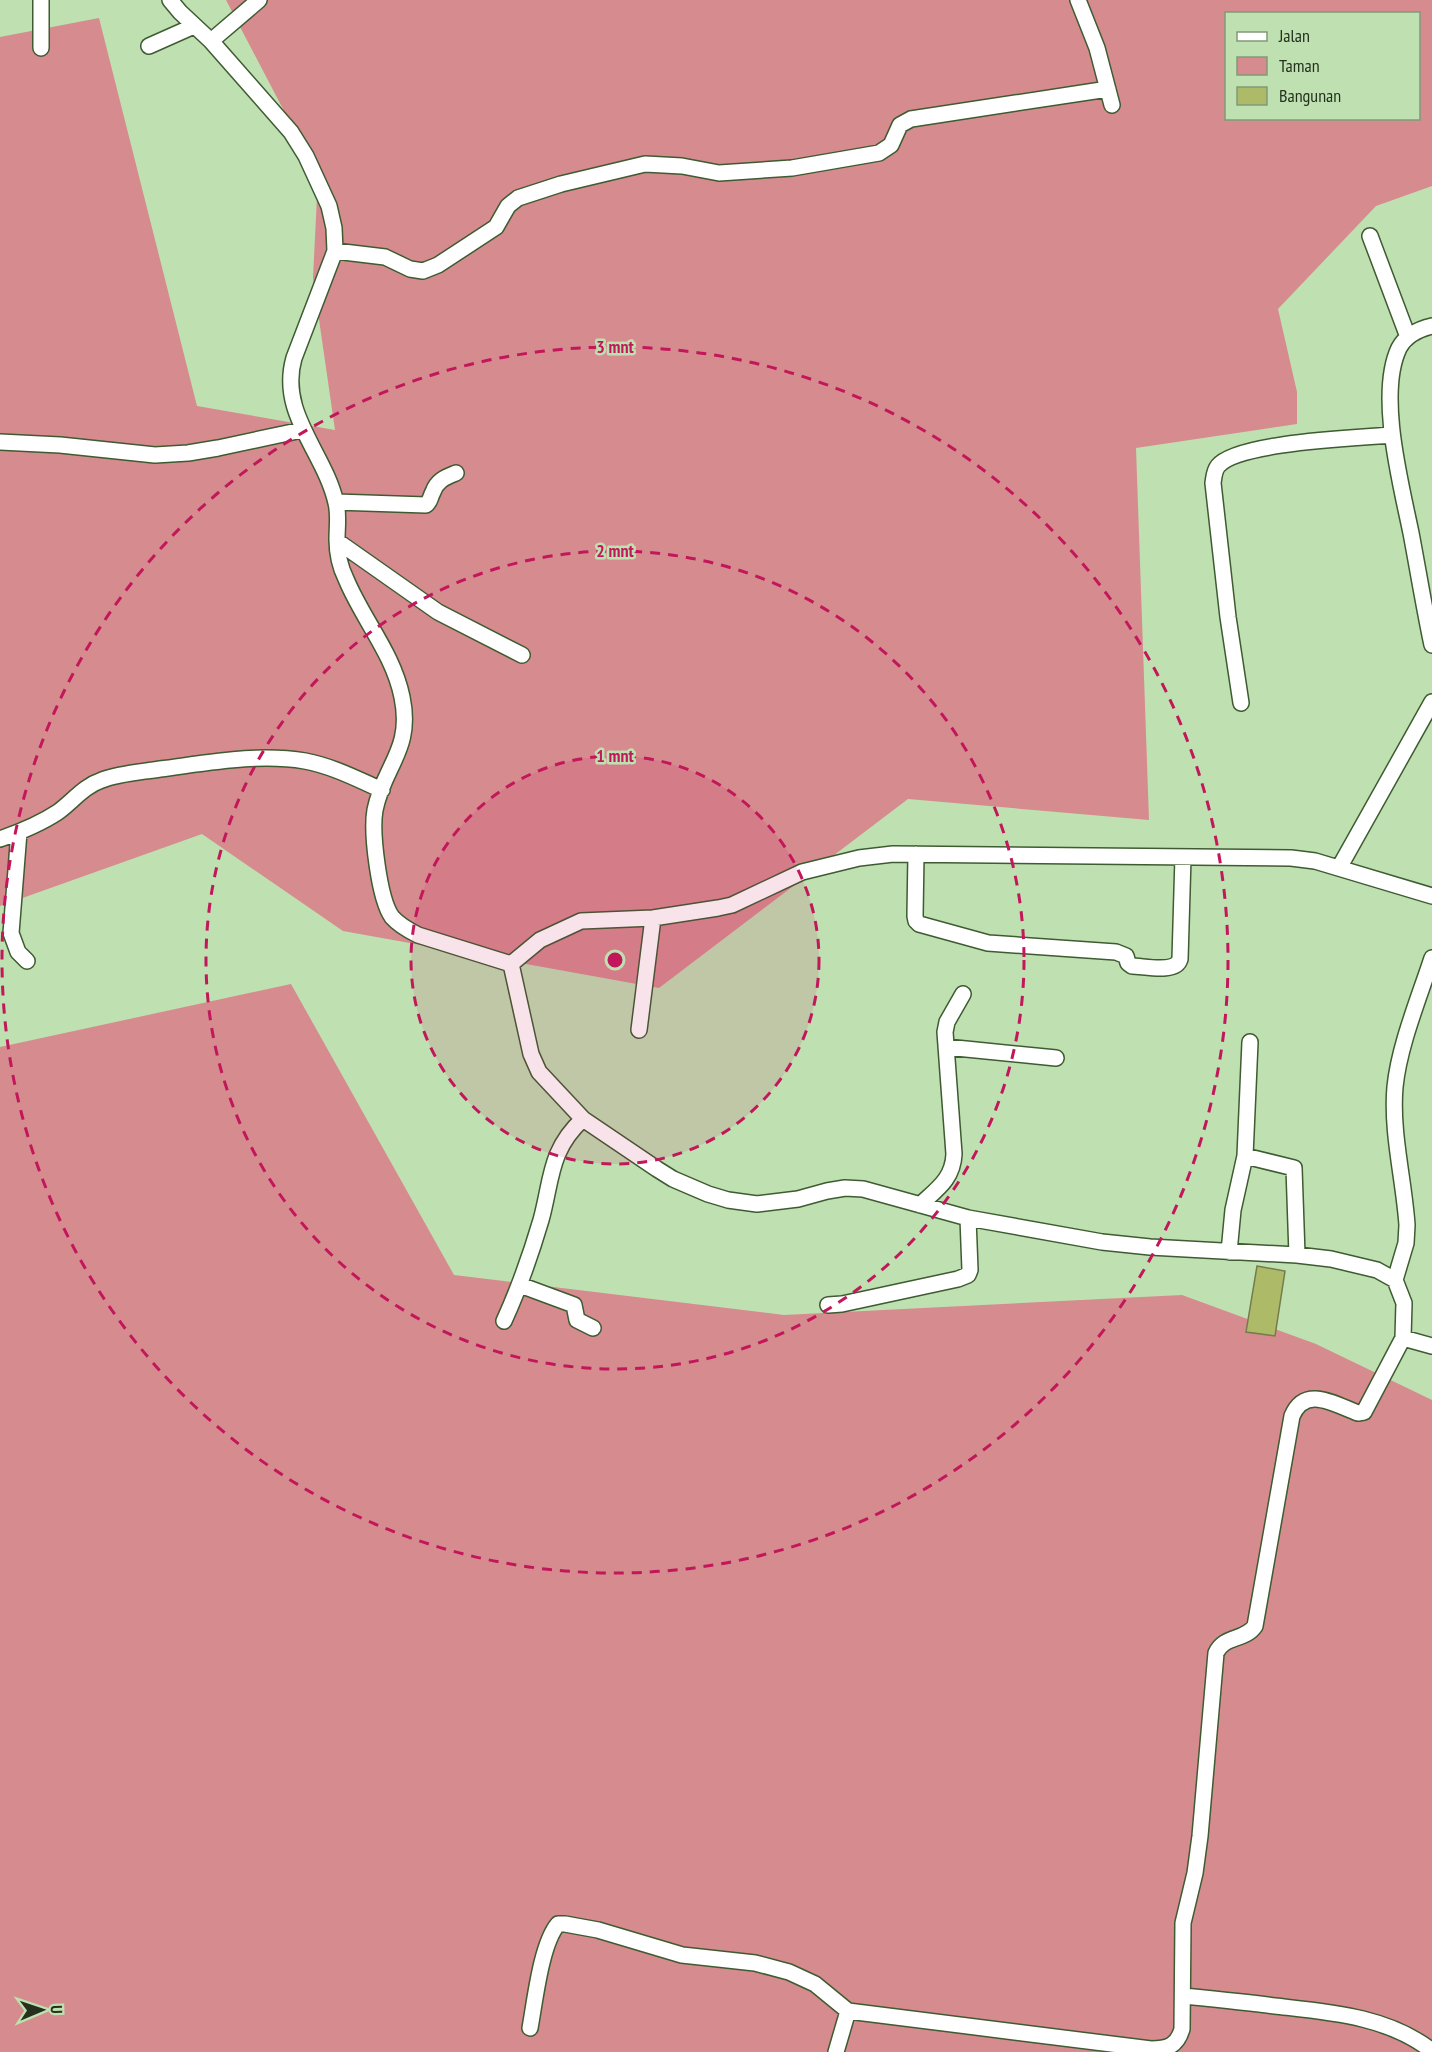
<svg xmlns="http://www.w3.org/2000/svg" width="1432" height="2052" font-family="'PT Sans Narrow',sans-serif">
<style>
.green{fill:#d68b8f;fill-rule:evenodd}
.building{fill:#adba68;stroke:#747c49;stroke-width:1.5}
.lines{fill:none;stroke-linecap:round;stroke-linejoin:round}
.minor-casing{stroke:#3e5b31;stroke-width:18}
.minor{stroke:#fff;stroke-width:15}
.ring{fill:none;stroke:#c2185b;stroke-width:3;stroke-dasharray:10 8}
.centre{fill:#c2185b;stroke:#bfe0b1;stroke-width:3}
.ring-label{font-size:18px;text-anchor:middle;font-weight:bold;fill:#c2185b;stroke:#bfe0b1;stroke-width:5;stroke-linejoin:round;paint-order:stroke}
</style>
<rect width="100%" height="100%" fill="#bfe0b1"/>
<path class="green" d="M226,0H1432V186L1376,206L1278,309L1297,392V424L1136,448L1149,820L908,799L659,988L343,931L202,834L0,906V37L99,18L197,406L335,430L313,278L318,176ZM1226,14H1418V118H1226Z
M291,984L454,1275L784,1315L1182,1295L1316,1344L1432,1400V2052H0V1047Z"/>
<path class="building" d="M1257,1266L1285,1271L1275,1336L1246,1332Z"/>
<g class="lines">
<defs>
<path id="minor" d="M170,0L180,12L211,41L291,132L306,156L329,206L334,228L335,251L294,358C278,413 325,453 336,503C339,514 337,527 337,539C337,552 340,567 346,579C363,620 393,653 402,697C413,750 384,765 375,810C371,832 379,899 392,917C399,925 408,930 418,935L511,964L540,940L581,921L653,918L718,908L732,905L802,872L859,858L893,854L1291,858L1315,861L1432,896
M1078,0L1097,48L1112,105
M211,41L259,0
M149,46L194,26
M41,48V0
M1370,236L1408,337
M335,251L385,257L410,269L423,271L438,265L496,227L508,206L518,198L561,184L645,164L682,166L719,173L792,168L879,153L891,145L900,125L911,119L1108,89
M1432,326C1419,329 1406,335 1399,348C1377,394 1401,484 1411,533C1418,570 1424,607 1432,645
M0,442L60,445L155,455L188,453L218,448L302,430
M336,502L426,505C431,501 430,497 433,492C437,480 446,477 456,473
M337,541L438,612L522,655
M1241,703L1228,617L1213,483C1214,477 1214,471 1218,466C1237,442 1359,438 1392,435
M19,832L11,933L18,952L27,961
M0,839C20,832 40,824 58,812C73,801 84,786 102,780C120,773 141,772 160,769C207,763 258,753 305,761C332,766 357,779 382,790
M916,854L915,916L916,921L919,924L988,943L1116,952L1126,956L1128,963L1132,966C1144,966 1176,974 1180,959L1183,857
M1339,868L1432,702
M511,964L531,1054L539,1072L583,1119L657,1169L673,1179L708,1194L728,1200L757,1204L798,1199L827,1191L845,1188L863,1189L968,1218L1102,1242L1150,1247L1297,1255L1331,1259L1377,1270L1395,1280
M639,1030L653,918
M946,1047L1056,1058
M1245,1156L1294,1168L1297,1255
M920,1205C937,1189 953,1179 954,1154L945,1032L947,1022L963,994
M1229,1252L1233,1210L1245,1156L1250,1042
M520,1285L574,1305L577,1320L593,1328
M828,1305L842,1304L958,1279L968,1275L970,1270L968,1218
M504,1321C519,1288 531,1254 541,1220C552,1180 549,1150 583,1119
M1403,1338L1432,1346
M1183,1996C1213,1999 1244,2002 1275,2006C1328,2012 1388,2016 1432,2051
M530,2028C535,2001 541,1944 558,1924H565L598,1930L682,1955L755,1963L789,1972L815,1984L848,2011
M836,2052L848,2011L1151,2049C1168,2049 1177,2046 1182,2029L1183,1923L1195,1873L1200,1836L1216,1653C1224,1635 1245,1641 1255,1626L1292,1416C1305,1385 1334,1404 1358,1413L1364,1412L1403,1338L1404,1303L1395,1280L1406,1243L1407,1225C1404,1180 1391,1132 1395,1087C1399,1046 1419,998 1432,958"/>
</defs>
<use href="#minor" class="minor-casing"/>
<use href="#minor" class="minor"/>
</g>
<circle cx="615" cy="960" r="204" fill="#c2185b" fill-opacity=".12"/>
<g class="ring">
<circle cx="615" cy="960" r="204"/>
<circle cx="615" cy="960" r="409"/>
<circle cx="615" cy="960" r="613"/>
</g>
<circle cx="615" cy="960" r="9" class="centre"/>
<g class="ring-label">
<text x="615" y="353">3 mnt</text>
<text x="615" y="557">2 mnt</text>
<text x="615" y="762">1 mnt</text>
</g>
<rect x="1225" y="12" width="195" height="108" fill="#bfe0b1" stroke="#819a77" stroke-width="1.5"/>
<rect x="1237" y="32" width="30" height="9" fill="#ffffff" stroke="#819a77" stroke-width="1.5"/>
<text x="1279" y="42" font-size="18" fill="#24311f">Jalan</text>
<rect x="1237" y="57" width="30" height="18" fill="#d68b8f" stroke="#819a77" stroke-width="1.5"/>
<text x="1279" y="72" font-size="18" fill="#24311f">Taman</text>
<rect x="1237" y="87" width="30" height="18" fill="#adba68" stroke="#819a77" stroke-width="1.5"/>
<text x="1279" y="102" font-size="18" fill="#24311f">Bangunan</text>
<g transform="translate(42 2010) rotate(88)" stroke="#bfe0b1" stroke-width="4.5" paint-order="stroke">
<path d="M0-4.5L10 22L0 15L-10 22Z" fill="#24311f"/>
<text y="-9" font-size="16" font-weight="bold" text-anchor="middle" fill="#24311f">U</text>
</g>
</svg>
